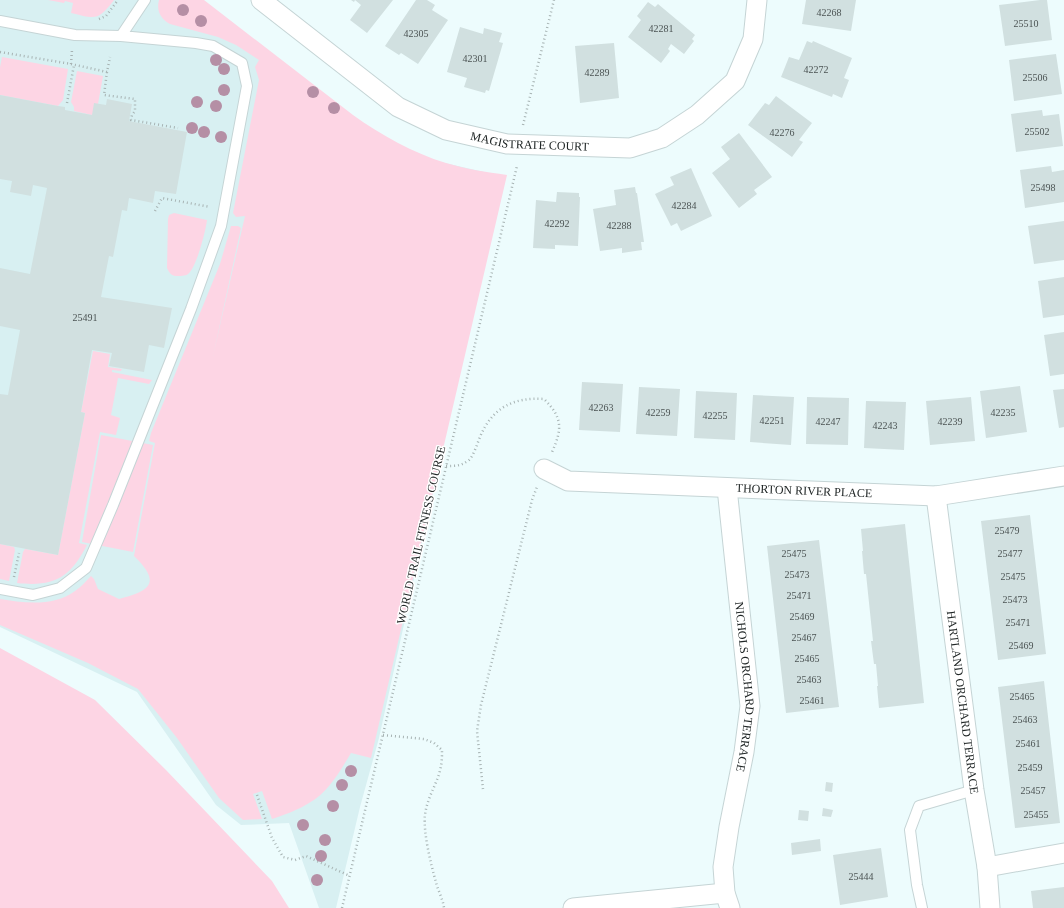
<svg xmlns="http://www.w3.org/2000/svg" width="1064" height="908" font-family="Georgia,serif">
<style>
.built{fill:#d8f0f2}
.green{fill:#fdd5e4}
.building{fill:#d1e0e0}
.lines{fill:none;stroke-linecap:round;stroke-linejoin:round}
.lane-casing{stroke:#c5d4d5;stroke-width:12}
.street-casing{stroke:#c5d4d5;stroke-width:21}
.path{stroke:#a7b3b3;stroke-width:2.5;stroke-dasharray:1 3;stroke-linecap:butt}
.lane{stroke:#fff;stroke-width:10}
.street{stroke:#fff;stroke-width:19}
.tree{fill:#b58fa5}
.labels{text-anchor:middle;stroke-width:3;stroke-linejoin:round;paint-order:stroke}
.number-label{font-size:10px;fill:#4c5454}
.street-label{font-size:12px;fill:#202626;stroke:#fff}
</style>
<rect width="100%" height="100%" fill="#edfcfd"/>
<path class="built" d="M0,0H203L366,127L427,159L506,177L452,406L379,738L360,807L336,908H319L289,823L241,825L216,805L137,692L0,627Z"/>
<path class="green" d="M48,0H114C98,21 96,19 71,13L73,3L65,1L64,3Z
M159,0H204L353,115C381,135 413,153 446,163C466,169 486,172 507,175L371,758L351,753C340,771 328,793 309,803C298,810 284,815 272,819L262,791L253,794L262,819L243,820L219,798L177,738L138,689L88,663L0,625V599C24,603 54,607 75,591C81,587 86,581 91,576L94,579L98,589L119,599C150,591 162,583 134,556L155,443L149,441L151,433L220,264L231,226H238L241,228L213,356L245,216L236,217L233,213L259,80L255,67L259,60L236,45L218,37L170,24C161,19 156,11 159,0Z
M2,57L68,69L63,100L58,106L0,95V67Z
M77,71L103,76L98,104L92,115L74,111V107L71,102Z
M174,213L207,220C206,230 196,269 188,274C186,276 179,276 176,276C171,276 169,272 167,268L168,219L169,215Z
M93,351L110,354L108,367L122,369L121,371L112,370V372L152,380L149,384L118,378L111,415L120,418L116,435L100,432L79,543L87,545C70,578 54,587 17,583L23,552L25,549L58,555L85,413L81,412Z
M101,435L153,445L133,552L82,542Z
M0,544L14,547L15,550L9,581L0,579Z
M0,648L95,700L166,770L272,881L289,908H0Z"/>
<path class="building" d="M351,0H393L367,33L350,20L361,5L355,0L354,2Z
M416,0H427L435,5L432,10L448,20L418,64L401,53L399,55L385,46Z
M806,0H856L851,31L802,24Z
M1040,0H1047L1052,40L1005,46L999,5Z
M648,2L655,7L658,4L695,35L692,39L694,41L684,54L671,44L668,49L670,51L661,63L628,37L641,20L637,16Z
M460,27L483,34L484,28L502,33L499,42L503,43L489,91L486,90L485,93L464,87L467,78L447,72Z
M807,41L812,43L813,41L852,58L844,78L849,80L842,98L833,94L832,97L781,77L789,57L799,60Z
M614,43L619,98L580,103L575,46Z
M1056,54L1062,94L1014,101L1009,60Z
M0,95L58,106L65,107V110L92,115L94,103L106,105L107,99L132,104L129,121L187,132L176,194L155,191L153,203L129,198L127,211L122,210L113,257L109,256L101,297L172,308L164,348L149,345L144,372L109,366L112,353L92,350L81,412L85,413L58,555L0,544V394L8,395L20,330L0,326V268L30,274L47,188L33,185L31,196L10,192L12,181L0,179Z
M776,96L812,123L799,140L803,142L792,157L748,125L765,103L769,105Z
M1042,110L1043,116L1059,114L1063,146L1016,152L1011,114Z
M739,133L772,177L754,190L757,194L739,208L712,173L730,159L721,147Z
M1051,166L1052,172L1064,170V202L1025,208L1020,170Z
M691,168L712,216L681,231L677,223L671,226L655,194L674,185L670,177Z
M635,187L636,193H637L644,242H641L642,250L622,253V248L600,251L593,209L616,205L614,190Z
M557,192L579,193V197H580L578,246L555,245V249L533,248L536,200L556,202Z
M1064,221V260L1034,264L1028,226Z
M1064,277V315L1043,318L1038,281Z
M1064,332V374L1050,376L1044,335Z
M582,382L623,384L620,432L579,430Z
M1020,386L1027,432L986,438L980,391Z
M639,387L680,389L677,436L636,434Z
M1064,389V427L1059,428L1053,390Z
M696,391L737,393L735,440L694,438Z
M753,395L794,397L791,445L750,442Z
M807,397L849,398L848,445L806,444Z
M971,397L975,441L930,445L926,401Z
M866,401L906,402L904,450L864,448Z
M1030,515L1046,654L998,660L981,521Z
M905,524L924,703L879,708L877,686H878L876,664H874L871,641H873L866,574H864L862,551H863L861,529Z
M819,540L839,707L786,713L767,546Z
M1044,681L1060,823L1015,828L998,687Z
M826,782L833,783L832,792L825,791Z
M823,808L833,810L831,817L822,816Z
M799,810L809,811L808,821L798,820Z
M820,839L821,851L792,855L791,843Z
M881,848L888,897L840,905L833,855Z
M1064,887V908H1033L1031,891Z"/>
<g class="lines">
<defs>
<path id="lane" d="M0,21L75,35L121,36L145,0
M0,589L33,595L60,588L86,568L113,505L191,309L221,226L247,86L242,63L213,46L196,43L121,36
M922,908L917,885L910,830L919,806L974,790"/>
<g id="street">
<path id="s1" d="M261,0L398,107L446,130L507,144L630,148L662,138L697,115L735,81L753,39L757,0"/>
<path id="s2" d="M544,469L568,481L936,496L1064,476"/>
<path id="s3" d="M727,488L750,706L744,752L729,827L723,867L725,893L730,908"/>
<path id="s4" d="M936,496L974,790L987,867L990,908"/>
<path d="M987,867L1064,853"/>
<path d="M573,908L725,893"/>
</g>
</defs>
<use href="#lane" class="lane-casing"/>
<use href="#street" class="street-casing"/>
<path class="path" d="M99,19L106,16L118,0
M0,52L71,64L107,72L110,57
M71,64L72,50
M107,72L104,95L135,99V111L132,115L131,120L178,128
M67,103L74,65
M523,125L554,0
M155,211L162,198L210,207
M446,466C456,466 461,466 469,460C474,455 477,444 480,437C492,408 513,397 544,399C562,417 563,428 552,452
M14,577L19,553
M383,735L424,739L434,743L442,750C442,755 442,761 441,766C438,783 427,797 425,815C423,832 431,865 436,882C438,891 443,899 444,908
M483,789L477,731L481,705L532,500L537,487
M257,795L272,838L283,857L295,860L306,856L350,876
M342,908L517,166"/>
<use href="#lane" class="lane"/>
<use href="#street" class="street"/>
</g>
<g class="tree">
<circle cx="183" cy="10" r="6"/>
<circle cx="201" cy="21" r="6"/>
<circle cx="216" cy="60" r="6"/>
<circle cx="224" cy="69" r="6"/>
<circle cx="224" cy="90" r="6"/>
<circle cx="313" cy="92" r="6"/>
<circle cx="197" cy="102" r="6"/>
<circle cx="216" cy="106" r="6"/>
<circle cx="334" cy="108" r="6"/>
<circle cx="192" cy="128" r="6"/>
<circle cx="204" cy="132" r="6"/>
<circle cx="221" cy="137" r="6"/>
<circle cx="351" cy="771" r="6"/>
<circle cx="342" cy="785" r="6"/>
<circle cx="333" cy="806" r="6"/>
<circle cx="303" cy="825" r="6"/>
<circle cx="325" cy="840" r="6"/>
<circle cx="321" cy="856" r="6"/>
<circle cx="317" cy="880" r="6"/>
</g>
<g class="labels">
<g class="number-label">
<text x="829" y="16">42268</text>
<text x="1026" y="27">25510</text>
<text x="661" y="32">42281</text>
<text x="416" y="37">42305</text>
<text x="475" y="62">42301</text>
<text x="816" y="73">42272</text>
<text x="597" y="76">42289</text>
<text x="1035" y="81">25506</text>
<text x="1037" y="135">25502</text>
<text x="782" y="136">42276</text>
<text x="1043" y="191">25498</text>
<text x="684" y="209">42284</text>
<text x="557" y="227">42292</text>
<text x="619" y="229">42288</text>
<text x="85" y="321">25491</text>
<text x="601" y="411">42263</text>
<text x="658" y="416">42259</text>
<text x="1003" y="416">42235</text>
<text x="715" y="419">42255</text>
<text x="772" y="424">42251</text>
<text x="828" y="425">42247</text>
<text x="950" y="425">42239</text>
<text x="885" y="429">42243</text>
<text x="1007" y="534">25479</text>
<text x="794" y="557">25475</text>
<text x="1010" y="557">25477</text>
<text x="797" y="578">25473</text>
<text x="1013" y="580">25475</text>
<text x="799" y="599">25471</text>
<text x="1015" y="603">25473</text>
<text x="802" y="620">25469</text>
<text x="1018" y="626">25471</text>
<text x="804" y="641">25467</text>
<text x="1021" y="649">25469</text>
<text x="807" y="662">25465</text>
<text x="809" y="683">25463</text>
<text x="1022" y="700">25465</text>
<text x="812" y="704">25461</text>
<text x="1025" y="723">25463</text>
<text x="1028" y="747">25461</text>
<text x="1030" y="771">25459</text>
<text x="1033" y="794">25457</text>
<text x="1036" y="818">25455</text>
<text x="861" y="880">25444</text>
</g>
<g class="street-label">
<text dy="4" stroke="none"><textPath href="#s1" startOffset="312">MAGISTRATE COURT</textPath></text>
<text dy="4" stroke="none"><textPath href="#s2" startOffset="263">THORTON RIVER PLACE</textPath></text>
<text transform="translate(421 535) rotate(-77)" y="4">WORLD TRAIL FITNESS COURSE</text>
<text dy="4" stroke="none"><textPath href="#s3" startOffset="200">NICHOLS ORCHARD TERRACE</textPath></text>
<text dy="4" stroke="none"><textPath href="#s4" startOffset="208">HARTLAND ORCHARD TERRACE</textPath></text>
</g>
</g>
</svg>
